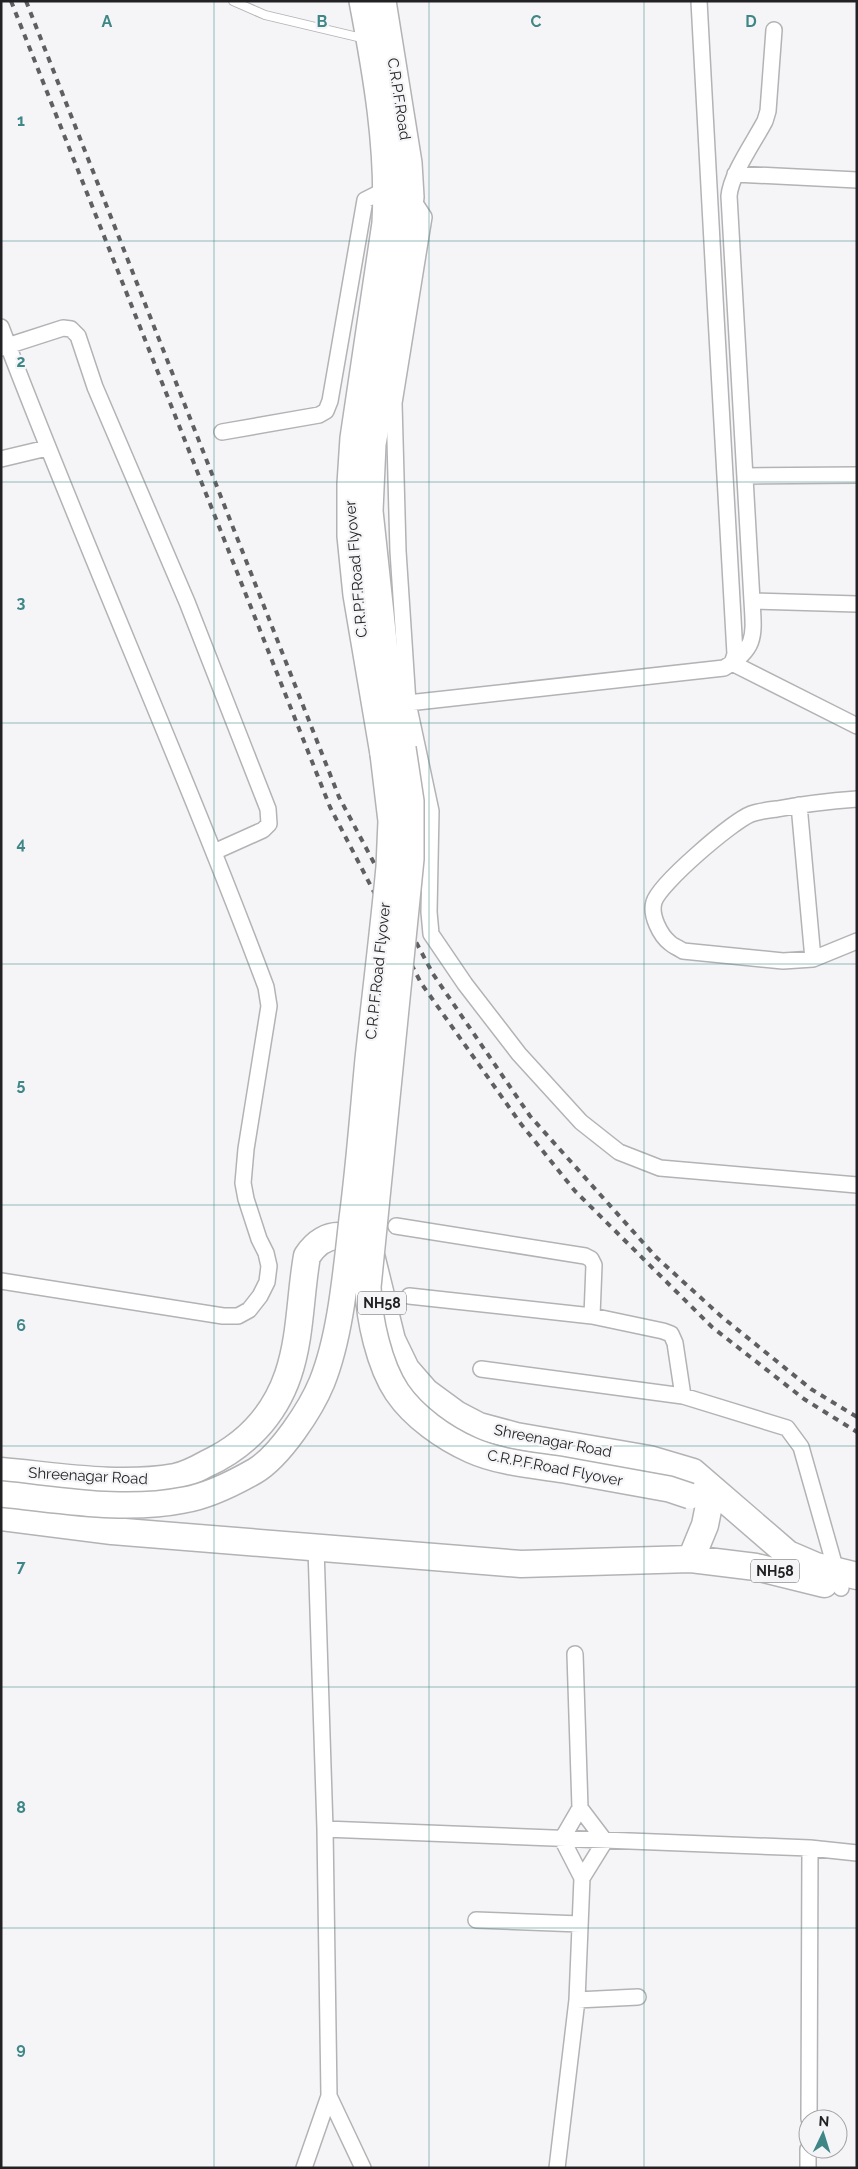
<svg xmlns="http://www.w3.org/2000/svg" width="858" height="2169" font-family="Raleway,sans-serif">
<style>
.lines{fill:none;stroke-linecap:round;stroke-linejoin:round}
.service-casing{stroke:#b3b3b6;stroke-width:10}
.minor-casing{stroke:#b3b3b6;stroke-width:18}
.primary-casing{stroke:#b3b3b6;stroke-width:28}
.trunk-casing{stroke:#b3b3b6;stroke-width:29}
.service{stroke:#fff;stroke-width:8}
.minor{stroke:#fff;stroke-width:15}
.primary{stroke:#fff;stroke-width:25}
.trunk{stroke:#fff;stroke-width:26}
.rail{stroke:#5f5f61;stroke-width:4;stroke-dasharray:6 6;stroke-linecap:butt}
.primary-bridge-casing{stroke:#b3b3b6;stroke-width:28;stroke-linecap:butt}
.primary-bridge{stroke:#fff;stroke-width:25}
.grid{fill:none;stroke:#3f8787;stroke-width:1;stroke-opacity:0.55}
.labels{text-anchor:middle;stroke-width:4.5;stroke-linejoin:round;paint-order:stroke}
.shield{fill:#f5f5f8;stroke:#616164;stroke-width:1}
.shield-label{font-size:14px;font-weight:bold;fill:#222224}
.street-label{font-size:15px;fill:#222224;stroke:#f5f5f8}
.grid-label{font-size:16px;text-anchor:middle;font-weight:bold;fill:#3f8787;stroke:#f5f5f8;stroke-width:4.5;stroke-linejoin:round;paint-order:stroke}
</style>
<rect width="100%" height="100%" fill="#f5f5f8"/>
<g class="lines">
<defs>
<path id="service" d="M233,1L265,15L366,39"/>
<path id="minor" d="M699,1C710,219 723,436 735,654L732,663
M735,174L857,180
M1,327C85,549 183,765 266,987L269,1006L246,1149L243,1183L246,1199L259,1239L266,1253L269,1266L267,1282L260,1296L249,1310L238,1316H223L1,1281
M1,348L63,328L71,329L78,336L95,387L187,602L268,809L269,824L263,830L214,852
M222,432L319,415L326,411L330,401L365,200L387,189L411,197L424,217L394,403L398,551L408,703L431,811L429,912L431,934L465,984L519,1054L581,1122L619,1152L660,1168L857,1185
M1,459L47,448
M746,476L857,475
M752,601L857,604
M732,663L857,726
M408,703L724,668C757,649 754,635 752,601L729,196C731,174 754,142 765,121L768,111L774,30
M857,799C830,801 804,804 777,809C769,810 759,811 751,814C733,821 659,884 654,902C650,915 660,935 670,943C673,946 679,948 683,951L783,961L813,959L857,941
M799,805L813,959
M396,1226L585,1256L591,1259L594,1265L592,1316
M409,1296L592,1316L663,1331L671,1334L675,1343L683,1396
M481,1369L683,1396L787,1428L801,1447L841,1588
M575,1654L580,1808L605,1841L582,1878
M325,1829L810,1848L857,1853
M476,1920L580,1924
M577,2000L638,1997
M329,2096L363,2168
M809,2119L810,1848
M304,2168L329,2096L325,1829L316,1548
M557,2168L577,2000L582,1878L562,1839L580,1808
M808,2168V2149"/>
<path id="primary" d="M362,1C376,74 389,149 385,223L353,438L350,484V536L356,595L383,754
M383,1L409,163L411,197L391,344L373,444L370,511L385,651L403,748"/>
<path id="trunk" d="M1,1471C58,1476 118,1487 175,1477C185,1475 197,1469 206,1464C245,1446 274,1416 288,1375C301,1337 300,1295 307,1256C326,1227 356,1231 372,1259L392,1340L406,1369L426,1392L456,1414L479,1426L516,1436L649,1459L693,1472L788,1554L816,1566L857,1576
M1,1517L112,1531L521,1564L691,1559L756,1567L824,1584
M691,1559L705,1525L709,1505"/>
</defs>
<use href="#service" class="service-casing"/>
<use href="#minor" class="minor-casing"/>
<use href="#primary" class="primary-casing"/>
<use href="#trunk" class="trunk-casing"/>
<use href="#service" class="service"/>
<use href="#minor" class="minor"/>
<use href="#primary" class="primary"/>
<use href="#trunk" class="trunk"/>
<path class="rail" d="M11,1L330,807L421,983L521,1124L575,1191L712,1327L804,1399L857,1432
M26,1L339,797L433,974L530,1116L656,1257L722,1317L811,1389L857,1417"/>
<defs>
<path id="primary-bridge" d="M403,748L411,801V859L368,1287C369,1319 379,1365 397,1392C414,1417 444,1438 471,1450C500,1463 534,1465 564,1470C599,1476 634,1483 669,1489L690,1496
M1,1494C62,1500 124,1512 184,1500C208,1496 234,1483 255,1471C280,1456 311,1409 322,1382C341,1335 346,1270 352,1219C359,1166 363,1112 368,1059C375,995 383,931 389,867L391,821L383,754"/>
</defs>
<use href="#primary-bridge" class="primary-bridge-casing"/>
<use href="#primary-bridge" class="primary-bridge"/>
</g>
<path class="grid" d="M214,1V2168M429,1V2168M644,1V2168M1,241H857M1,482H857M1,723H857M1,964H857M1,1205H857M1,1446H857M1,1687H857M1,1928H857"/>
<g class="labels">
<g class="shield">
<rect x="358" y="1291.5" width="48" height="23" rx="4"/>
<rect x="751" y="1559.5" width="48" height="23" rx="4"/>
</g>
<g class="shield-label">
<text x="382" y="1308">NH58</text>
<text x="775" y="1576">NH58</text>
</g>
<g class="street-label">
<text transform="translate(399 99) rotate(81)" y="5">C.R.P.F.Road</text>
<text transform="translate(356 569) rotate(-95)" y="5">C.R.P.F.Road Flyover</text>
<text transform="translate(378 971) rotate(-84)" y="5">C.R.P.F.Road Flyover</text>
<text transform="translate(553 1441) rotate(11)" y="5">Shreenagar Road</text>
<text transform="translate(555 1468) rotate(11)" y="5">C.R.P.F.Road Flyover</text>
<text transform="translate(88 1476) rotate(3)" y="5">Shreenagar Road</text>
</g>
</g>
<g class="grid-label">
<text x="107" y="27">A</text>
<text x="322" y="27">B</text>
<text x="536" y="27">C</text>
<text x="751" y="27">D</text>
<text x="21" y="126">1</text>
<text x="21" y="367">2</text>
<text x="21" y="608">3</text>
<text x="21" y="849">4</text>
<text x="21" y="1090">5</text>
<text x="21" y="1331">6</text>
<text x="21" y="1572">7</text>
<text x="21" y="1813">8</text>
<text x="21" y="2054">9</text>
</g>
<rect width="858" height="2169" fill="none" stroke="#222224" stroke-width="5"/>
<g transform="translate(823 2134) rotate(4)"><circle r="24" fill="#f5f5f8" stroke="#a1a1a3"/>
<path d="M0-4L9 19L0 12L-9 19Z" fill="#3f8787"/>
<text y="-8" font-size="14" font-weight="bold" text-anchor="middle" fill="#222224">N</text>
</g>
</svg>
